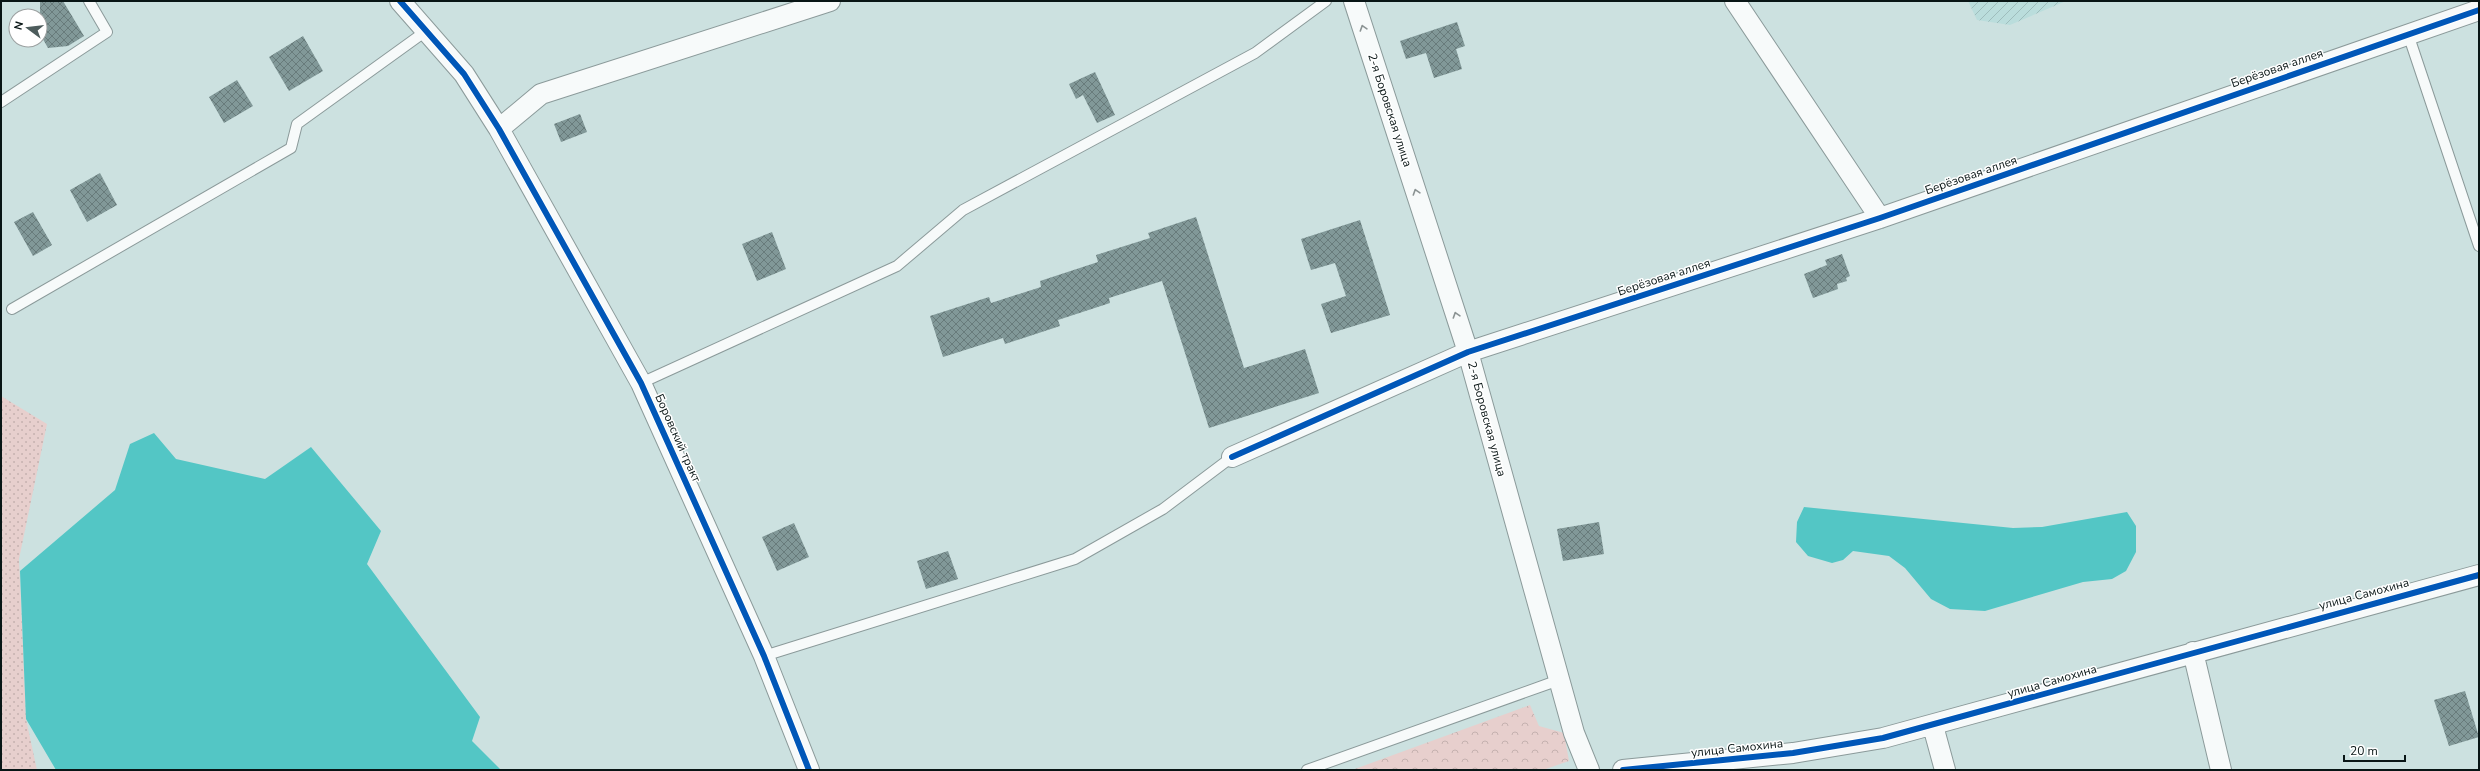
<svg xmlns="http://www.w3.org/2000/svg" width="2480" height="771" font-family="'Nunito Sans',sans-serif">
<style>
.industrial{fill:url(#industrial-furrows)}
.grass{fill:url(#grass-dots)}
.forest{fill:url(#forest-crowns)}
.water{fill:#53c6c5}
.building{fill:url(#building-cross-hatch)}
.lines{fill:none;stroke-linecap:round;stroke-linejoin:round}
.lane-casing{stroke:#8b9a9a;stroke-width:12}
.street-casing{stroke:#8b9a9a;stroke-width:22}
.lane{stroke:#f7fafa;stroke-width:10}
.street{stroke:#f7fafa;stroke-width:20}
.cycleway-casing{stroke:#fff;stroke-width:8}
.cycleway{stroke:#0057b8;stroke-width:6}
.oneway{stroke:#8b9393}
.labels{text-anchor:middle;stroke-width:3;stroke-linejoin:round;paint-order:stroke}
.street-label{font-size:12px;fill:#081515;stroke:#fff}
</style>
<defs>
<pattern id="industrial-furrows" width="10" height="10" patternUnits="userSpaceOnUse"><rect width="10" height="10" fill="#badddc"/><path d="M-1 1l2-2M0 10L10 0M9 11l2-2" fill="none" stroke="#9ebdbc"/></pattern>
<pattern id="grass-dots" width="8" height="8" patternUnits="userSpaceOnUse"><rect width="8" height="8" fill="#e7cfcd"/><path d="M2 2h.1M6 6h.1" fill="none" stroke="#c5b1af" stroke-width="1.8" stroke-linecap="round"/></pattern>
<pattern id="forest-crowns" width="20" height="18" patternUnits="userSpaceOnUse"><rect width="20" height="18" fill="#e7cfcd"/><path d="M2 6a3 3 0 1 1 6 0M12 15a3 3 0 1 1 6 0" fill="none" stroke="#c5b1af"/></pattern>
<pattern id="building-cross-hatch" width="8" height="8" patternUnits="userSpaceOnUse"><rect width="8" height="8" fill="#819898"/><path d="M0 0l8 8M0 8l8-8" fill="none" stroke="#687b7b"/></pattern>
</defs>
<rect width="100%" height="100%" fill="#cce1e0"/>
<path class="industrial" d="M1968,1H2066L2010,25L1977,20Z"/>
<path class="grass" d="M1,396L47,424L19,559L26,719L37,770H1Z"/>
<path class="forest" d="M1530,705L1539,726L1564,733L1569,761L1543,770H1352Z"/>
<path class="water" d="M154,433L176,459L265,479L311,447L381,531L367,564L480,717L472,741L501,770H56L26,719L20,571L115,490L130,444Z
M1804,507L2013,528L2042,527L2127,512L2136,526V552L2126,571L2112,579L2083,582L1985,611L1950,609L1931,599L1905,568L1889,556L1853,551L1843,560L1832,563L1808,556L1796,542L1797,522Z"/>
<path class="building" d="M40,1H63L84,36L68,46L48,48L40,34Z
M1457,22L1465,46L1456,49L1462,69L1434,78L1426,53L1406,59L1400,41Z
M303,36L323,71L289,91L269,57Z
M1095,72L1115,115L1097,123L1083,95L1076,99L1069,84Z
M237,80L253,106L224,123L209,97Z
M580,114L587,132L561,142L554,124Z
M100,173L117,205L87,222L70,190Z
M33,212L52,245L33,256L14,222Z
M1196,217L1244,368L1305,349L1319,393L1209,428L1162,281L1109,298L1110,303L1058,320L1060,326L1005,344L1003,338L943,357L930,316L989,297L991,303L1041,287L1040,281L1098,262L1096,255L1150,238L1148,233Z
M1360,220L1390,315L1331,333L1321,304L1346,296L1335,263L1311,270L1301,239Z
M772,232L786,269L757,281L742,244Z
M1842,254L1850,276L1846,278L1847,281L1837,284L1838,289L1813,298L1804,274L1827,265L1825,260Z
M1599,522L1604,554L1563,561L1557,529Z
M794,523L809,557L777,571L762,537Z
M948,551L958,579L926,589L917,561Z
M2465,691L2479,737L2449,746L2434,700Z"/>
<g class="lines">
<defs>
<path id="lane" d="M2408,34L2479,246
M1,102L107,32L89,1
M12,309L291,148L297,124L426,31
M641,383L897,266L963,210L1255,53L1326,1
M764,656L1075,559L1163,509L1232,457
M1307,770L1559,680"/>
<path id="street" d="M400,1L464,74L499,129L641,383L764,656L809,770
M1354,1L1468,352L1574,733L1589,770
M1735,1L1880,218
M499,129L541,94L830,1
M1232,457L1468,352L1880,218L2479,10
M2193,652L2221,770
M1933,726L1945,770
M1623,770L1793,753L1883,738L2479,575"/>
</defs>
<use href="#lane" class="lane-casing"/>
<use href="#street" class="street-casing"/>
<use href="#lane" class="lane"/>
<use href="#street" class="street"/>
<defs>
<path id="cycleway" d="M400,1L464,74L499,129L641,383L764,656L809,770
M1232,457L1468,352L1880,218L2479,10
M1623,770L1793,753L1883,738L2479,575"/>
</defs>
<use href="#cycleway" class="cycleway-casing"/>
<use href="#cycleway" class="cycleway"/>
</g>
<defs><path id="oneway-chevron" d="M-2-3.5L2.5 0L-2 3.5" fill="none" stroke-width="1.6" stroke-linecap="round" stroke-linejoin="round"/></defs>
<g class="oneway">
<use href="#oneway-chevron" transform="translate(1363 28) rotate(-108)"/>
<use href="#oneway-chevron" transform="translate(1416 192) rotate(-108)"/>
<use href="#oneway-chevron" transform="translate(1456 315) rotate(-108)"/>
</g>
<g class="labels">
<g class="street-label">
<text transform="translate(2277 68) rotate(-19)" y="4">Берёзовая аллея</text>
<text transform="translate(1390 110) rotate(72)" y="4">2-я Боровская улица</text>
<text transform="translate(1971 175) rotate(-19)" y="4">Берёзовая аллея</text>
<text transform="translate(1664 277) rotate(-18)" y="4">Берёзовая аллея</text>
<text transform="translate(1487 419) rotate(75)" y="4">2-я Боровская улица</text>
<text transform="translate(678 438) rotate(66)" y="4">Боровский тракт</text>
<text transform="translate(2364 594) rotate(-15)" y="4">улица Самохина</text>
<text transform="translate(2052 681) rotate(-16)" y="4">улица Самохина</text>
<text transform="translate(1737 748) rotate(-6)" y="4">улица Самохина</text>
</g>
</g>
<rect width="2480" height="771" fill="none" stroke="#081515" stroke-width="4"/>
<g transform="translate(28 28) rotate(285)"><circle r="19" fill="#ffffff" stroke="#9ca1a1"/>
<path d="M0-3L7 15L0 10L-7 15Z" fill="#4d5c5c"/>
<text y="-6" font-size="11" font-weight="bold" text-anchor="middle" fill="#081515">N</text>
</g>
<path d="M2344 755v6h61v-6" fill="none" stroke="#081515" stroke-width="2"/>
<text x="2350" y="755" font-size="12" fill="#081515" stroke="#ffffff" stroke-width="3" paint-order="stroke">20 m</text>
</svg>
